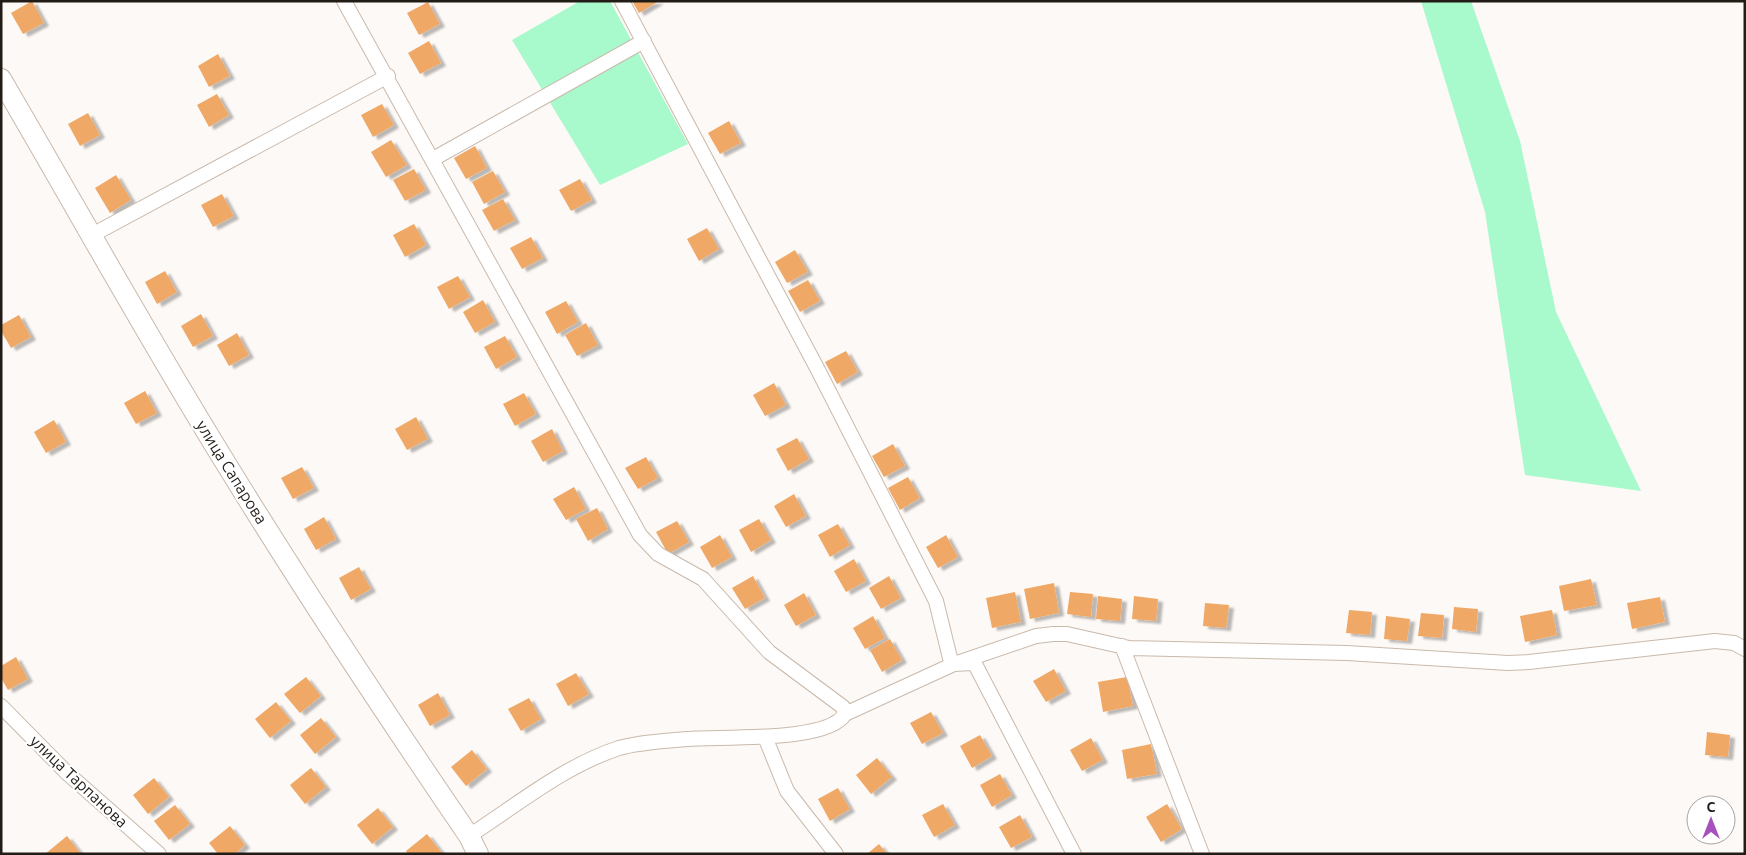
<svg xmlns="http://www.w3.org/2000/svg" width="1746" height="855" font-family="Ubuntu,sans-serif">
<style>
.green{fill:#a8f9cb}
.building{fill:#efa865;filter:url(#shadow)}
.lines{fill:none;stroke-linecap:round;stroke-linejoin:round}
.minor-casing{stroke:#c9b9ab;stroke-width:16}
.secondary-casing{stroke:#c9b9ab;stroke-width:22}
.minor{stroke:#fff;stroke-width:14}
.secondary{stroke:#fff;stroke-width:20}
.labels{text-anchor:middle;stroke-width:4.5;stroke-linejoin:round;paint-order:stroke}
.street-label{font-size:16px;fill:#221c17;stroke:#fff}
</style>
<defs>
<filter id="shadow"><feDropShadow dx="5" dy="3" stdDeviation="1" flood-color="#0004"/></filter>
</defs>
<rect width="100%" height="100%" fill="#fdf9f6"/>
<path class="green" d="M580,1H610L688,144L600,185L512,40Z
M1421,1H1471L1520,141L1556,312L1641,491L1525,475L1485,212Z"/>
<path class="building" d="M32,1L44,23L23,34L11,13Z
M632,1H659L639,13Z
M428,2L440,24L419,35L407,13Z
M429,41L441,63L420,74L408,53Z
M218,54L230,76L209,87L198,66Z
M217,94L229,115L209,127L197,105Z
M382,104L394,125L373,137L361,115Z
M88,113L100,135L80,146L68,124Z
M729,121L741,143L720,154L708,133Z
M391,140L407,165L386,177L371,152Z
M475,146L487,168L466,179L454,158Z
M414,169L426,190L405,201L393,180Z
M493,171L505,192L484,204L472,182Z
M116,175L131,200L110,213L95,188Z
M580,179L592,200L571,211L559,190Z
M222,194L234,216L213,227L201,205Z
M503,199L515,220L494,231L482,210Z
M414,224L426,245L405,257L393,235Z
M707,228L719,249L699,261L687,239Z
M531,237L543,258L522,269L510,248Z
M795,250L808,272L787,283L775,262Z
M165,271L177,292L157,304L145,282Z
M458,276L470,297L449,309L437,287Z
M808,280L820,301L800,312L788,291Z
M483,300L495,322L475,333L463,312Z
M566,301L578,322L557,334L545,312Z
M201,314L213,336L193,347L181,326Z
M19,315L31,337L11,348L1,331V325Z
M586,323L598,345L577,356L565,335Z
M237,333L249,355L229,366L217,345Z
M505,336L517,357L496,369L484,347Z
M846,351L858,372L837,384L825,362Z
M774,383L786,405L765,416L753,395Z
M145,391L157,413L136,424L124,403Z
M524,393L536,414L515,426L503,404Z
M416,417L428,439L407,450L395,429Z
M54,420L66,442L46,453L34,432Z
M552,429L563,451L543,462L531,441Z
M797,438L809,459L788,471L776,449Z
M893,444L905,466L884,477L872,456Z
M646,457L658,478L638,489L625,468Z
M302,467L314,488L293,499L281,478Z
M908,477L920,498L900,510L888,488Z
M574,487L586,509L566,520L553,499Z
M794,494L806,516L786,527L774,506Z
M597,508L608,529L588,541L576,519Z
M324,517L336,539L316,550L304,529Z
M759,519L771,540L751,552L739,530Z
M677,521L689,542L668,554L656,532Z
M838,524L850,545L830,557L818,535Z
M720,535L732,557L712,568L700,547Z
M946,535L958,557L938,568L926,547Z
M854,559L866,581L846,592L834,571Z
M359,567L371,589L351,600L339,578Z
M753,576L765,598L745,609L732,588Z
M889,576L901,598L881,609L869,588Z
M1591,579L1597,605L1564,611L1559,586Z
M1054,583L1059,613L1030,619L1024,589Z
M1015,592L1021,622L992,628L986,598Z
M1070,592L1093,594L1091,617L1067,614Z
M804,593L816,615L796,626L784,605Z
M1098,596L1122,599L1120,621L1096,619Z
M1134,596L1158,599L1156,621L1132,619Z
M1660,597L1665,622L1632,629L1627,603Z
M1205,603L1229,605L1226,628L1203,626Z
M1454,607L1478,609L1476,632L1452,629Z
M1349,610L1372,612L1370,635L1346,633Z
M1552,610L1557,635L1525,642L1520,616Z
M1421,613L1444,615L1442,638L1418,636Z
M873,616L885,638L865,649L853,628Z
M1386,616L1410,619L1407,641L1384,639Z
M890,639L902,660L882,672L870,650Z
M16,657L28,679L8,690L1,678V666Z
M1054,669L1066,691L1046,702L1033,681Z
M576,673L589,694L568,706L556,684Z
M306,677L321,696L300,713L284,694Z
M1127,677L1133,706L1103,712L1098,682Z
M438,693L450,715L430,726L418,705Z
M529,698L541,719L521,731L508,709Z
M276,702L291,721L270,738L255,719Z
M931,712L943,733L922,744L910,723Z
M321,718L336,737L315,754L300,735Z
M1707,732L1730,735L1728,757L1705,755Z
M980,735L992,756L972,768L960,746Z
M1091,738L1103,760L1082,771L1070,750Z
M1151,744L1157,774L1127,779L1122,750Z
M472,750L487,769L466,786L451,767Z
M877,758L892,777L871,794L856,775Z
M311,768L326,787L305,804L290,785Z
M1000,774L1012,795L992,807L980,785Z
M154,778L169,797L148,814L133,795Z
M838,788L850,809L830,821L818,799Z
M943,804L955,825L934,837L922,815Z
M1167,804L1182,829L1161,842L1146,817Z
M175,805L190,824L169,840L154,821Z
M378,808L393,827L372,844L357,825Z
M1020,815L1032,837L1011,848L999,827Z
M230,826L245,845L235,854H218L209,843Z
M427,834L442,853L408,854L406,851Z
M67,836L81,854H45Z
M879,844L887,854H867Z"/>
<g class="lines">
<defs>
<path id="minor" d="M344,1L640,535L658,554L703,579L769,652L843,707L845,714C828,743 719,736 687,739C666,741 639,742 619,748C564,766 517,805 469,836
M622,1L818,370L936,601L950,658L954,664L972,663L976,666L1074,854
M433,159L644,41
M92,235L388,76
M1122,646L1202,854
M1,706L67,773L159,854
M845,714L954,664L1036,636L1053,634H1067L1129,648L1347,653L1508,663L1529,662L1715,641L1734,643L1745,649
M765,737L787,791L836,854"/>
<path id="secondary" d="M1,79C76,207 147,336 225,462C303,589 385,713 469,836L478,854"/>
</defs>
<use href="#minor" class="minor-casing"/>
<use href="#secondary" class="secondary-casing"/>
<use href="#minor" class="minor"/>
<use href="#secondary" class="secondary"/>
</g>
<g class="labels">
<g class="street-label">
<text transform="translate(232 472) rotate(58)" y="6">улица Сапарова</text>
<text transform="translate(79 781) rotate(43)" y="6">улица Тарпанова</text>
</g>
</g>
<rect width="1746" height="855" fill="none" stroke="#221c17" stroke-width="5"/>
<g transform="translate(1711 820)"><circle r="24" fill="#ffffff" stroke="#a7a4a2"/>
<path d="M0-4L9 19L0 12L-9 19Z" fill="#a751be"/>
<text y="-8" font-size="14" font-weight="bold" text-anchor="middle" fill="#221c17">С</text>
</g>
</svg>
